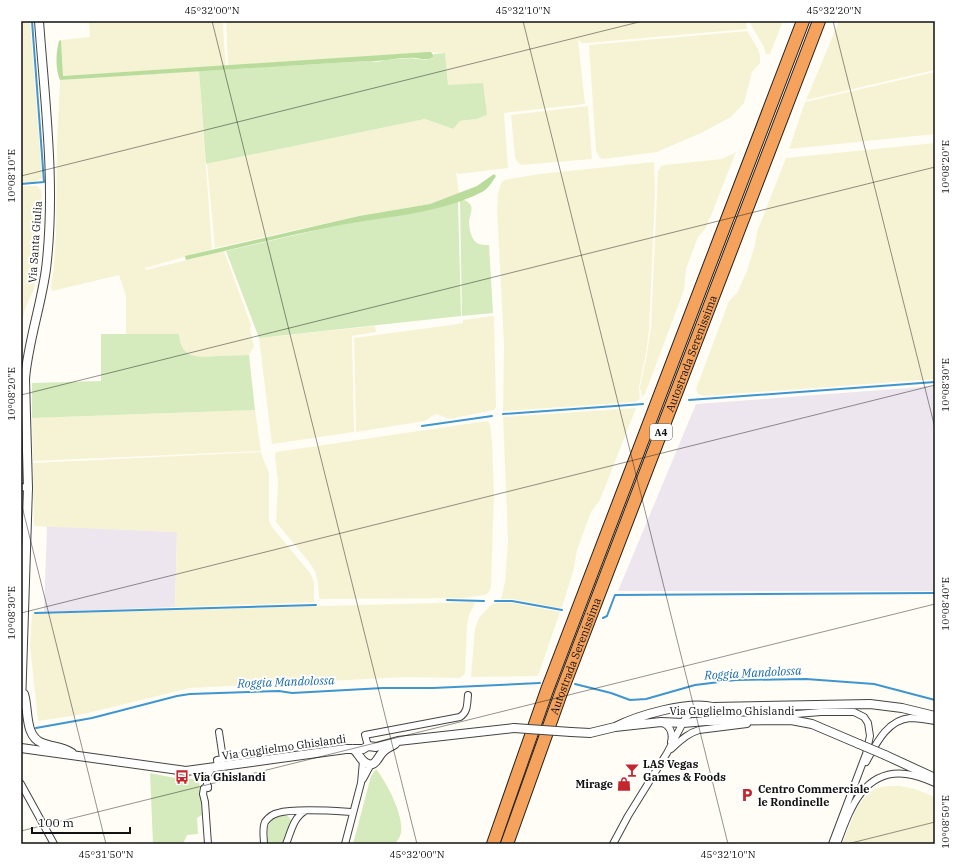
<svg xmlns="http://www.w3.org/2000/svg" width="956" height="865" font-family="'IBM Plex Serif',serif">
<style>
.industrial{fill:#eee6ef}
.farmland{fill:#f6f3d4}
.green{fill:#d5ebbd}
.forest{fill:#b9dc9c}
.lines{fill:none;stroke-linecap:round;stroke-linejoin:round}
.stream{stroke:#3f96cf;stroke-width:2}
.minor-casing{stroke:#444;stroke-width:8}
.tertiary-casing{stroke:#444;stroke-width:10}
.motorway-casing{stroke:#222;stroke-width:14}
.minor{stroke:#fff;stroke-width:6}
.tertiary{stroke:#fff;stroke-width:8}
.motorway{stroke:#f5a25d;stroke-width:12}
.tertiary-bridge-casing{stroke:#444;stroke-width:10;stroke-linecap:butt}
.tertiary-bridge{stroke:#fff;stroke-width:8}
.ticks{fill:none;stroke:#111;stroke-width:1;stroke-opacity:0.45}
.labels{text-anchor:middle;stroke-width:4;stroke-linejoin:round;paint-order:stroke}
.shield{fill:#fff;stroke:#585858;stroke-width:1}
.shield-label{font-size:10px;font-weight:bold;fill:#111}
.street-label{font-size:11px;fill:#111;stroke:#fff}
.poi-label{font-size:11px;font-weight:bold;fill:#111;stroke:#fff;text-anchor:start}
.water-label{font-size:12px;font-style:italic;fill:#1768a6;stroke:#fff}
.neatline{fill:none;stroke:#111;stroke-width:1.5}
.ticks-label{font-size:10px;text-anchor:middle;fill:#111}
</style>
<rect width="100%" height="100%" fill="#fffdf5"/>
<path class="industrial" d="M935,386V591H618L696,404Z
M47,526L177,532L175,607L44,612Z"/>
<path class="farmland" d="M21,21H30L42,178L35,182L21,183Z
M89,21H223L224,43L226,66L63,76L61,40L90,37Z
M226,21H746L747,29L587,43H582L578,40L585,104L504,113L508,168L458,174L456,172L459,194L430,204L359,216L215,248L207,164L425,119L452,129L460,121L476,119L448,85L445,53L427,52L228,66Z
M751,21H783L770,54H766L764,47L751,25Z
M839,21H935V70L806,100Z
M747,31L758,49L760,55V63L752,72L744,103L731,117L701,133L657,152L604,159L600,158L596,151L589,45Z
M199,71L212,249L145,268L146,270L224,251L251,325L250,329L254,346L249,355L195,357L183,350L180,343L179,334H126V296L119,275L52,291L51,287L54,265L56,230L57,144L60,80Z
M935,72V134L789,149L805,102Z
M588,106L592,159L521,165L517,161L515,157L511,115Z
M935,143V379L704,396L698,394L696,389L729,301L737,293L747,271L755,245L757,232L786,158Z
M736,152L706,228L698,237L686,269L684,290L645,394L642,397L640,387L647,354L651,328L658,171L661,166L665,165L722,159Z
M654,162L655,195L649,330L646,353L639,387L640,399L635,402L503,411L504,345L497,208L498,194L501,183L504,180L540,174Z
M21,186H37L41,190L42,194L34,289L26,306L21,324Z
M493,316L494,317L496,407L494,410L449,419L437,414L432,416L425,421L356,432L354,338L451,325L463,323V320Z
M375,326L376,332L352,336L354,432L272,444L259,338Z
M636,408L600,500L591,512L577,550L573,572L562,607L559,608L513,599H501L505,582L508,540L503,417Z
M255,410L261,451L33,461L32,418Z
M487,421L490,424L492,442L494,495L491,587L489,592L485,595L477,596L463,598L320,599L319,597L318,584L315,571L309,562L276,522L278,483L275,455L276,452Z
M261,452L264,461L269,472V521L272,527L310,573L314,582V602L175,607L177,532L34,526L33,463Z
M474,602L475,604L469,615L467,625L465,674L460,678L406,677L190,688L84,714L38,721L30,646L32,614Z
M497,603H512L560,612L538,676L471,677L475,629L479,618L484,612L492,604Z
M890,786H900L915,789L935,797V844H842L856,809L864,798L871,791L880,787Z"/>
<path class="green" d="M445,53L448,85L483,83L487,115L476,119L460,121L453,129L425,119L206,164L199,71L368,61L377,62L385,60L410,58L426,60L434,56V54Z
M460,200H464C467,201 470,203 471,206C473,211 469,216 469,222C469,229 472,242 479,244C482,245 486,245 489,245L493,313L462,316Z
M458,201L461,316L259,338L226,251L339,225L429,210Z
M101,334H179C181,360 198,357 218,356C228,356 239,355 249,355L255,410L32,418V383L101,381Z
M376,769C387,783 404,815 401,833C400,837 397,841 395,844H353L371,776Z
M150,773L180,779V781L185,782L186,779H199L202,815L197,818L198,834L187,835L183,844H153Z
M282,815C287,815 289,816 291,821L282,844H268C268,829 265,820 282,815Z"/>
<path class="forest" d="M61,40L63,76L427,52H431L434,56C428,61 423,59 416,58C406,57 396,59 387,60C380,60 375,62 367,61L60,80C55,68 56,52 59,41Z
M494,174L496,176C492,182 489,188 482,192C439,214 388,216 341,225C289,235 238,248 186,260L185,256L359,216L430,204L477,186Z"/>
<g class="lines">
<path class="stream" d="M21,184L44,182L32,21
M689,400L935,382
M503,414L643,404
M422,426L492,416
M447,600L484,601
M495,601H512L562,610
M35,613L316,605
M603,618L607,616L615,595L935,593
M575,684L611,693L630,700L646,699L695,685L736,680L806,679L874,684L935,700
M36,728L92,718L177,696L190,694L279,691L292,693L383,688H433L540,683"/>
<defs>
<path id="minor" d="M21,487L28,488
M760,717L821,712H854L864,717L868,723L870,736L866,754L832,844
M663,723C671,727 673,734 671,742
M219,732L223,759
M368,746L365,735L460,717C468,712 467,704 468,695
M671,749C680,741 688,733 699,730L747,724
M866,762C876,744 887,720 910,718C919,718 927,720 935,721
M218,767L217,760L248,755
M363,779L371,764
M21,784L54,844
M208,786L204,788L203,794L205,802L208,844
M208,788L206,778L212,768
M264,844C264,837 262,829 265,822C268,818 273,814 278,813C294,808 335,811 353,812
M286,844C291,832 293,818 305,811
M345,844L361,783L363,761
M613,844L628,816L667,753L686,717L694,711L703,709
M837,844C849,812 862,769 906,774C916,775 926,779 935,783"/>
<path id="tertiary" d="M24,694C29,709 24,736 42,743C52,747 63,747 72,753
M21,705L28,488L25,379C28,342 41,306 46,269C56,187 45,103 39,21
M615,727C639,715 687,701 713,707L870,704L902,708L935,716
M571,732L590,733L615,727L661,722L683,723L706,721L791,720L812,724L859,744
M21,748L186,771L346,749H363L368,746L376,747L398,741L514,728
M353,749C359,753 360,760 366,763C376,769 378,755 384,751C387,748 392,746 395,744
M885,755L935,778"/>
<g id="motorway">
<path d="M493,844L547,690L803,21"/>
<path id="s1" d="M507,844L561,693L819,21"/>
</g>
</defs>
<use href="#minor" class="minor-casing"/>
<use href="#tertiary" class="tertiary-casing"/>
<use href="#motorway" class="motorway-casing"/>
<use href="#minor" class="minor"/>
<use href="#tertiary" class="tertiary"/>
<use href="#motorway" class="motorway"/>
<defs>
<path id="tertiary-bridge" d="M514,728L571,732
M859,744L885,755"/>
</defs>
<use href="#tertiary-bridge" class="tertiary-bridge-casing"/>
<use href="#tertiary-bridge" class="tertiary-bridge"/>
</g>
<path class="ticks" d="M212,21L417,844M523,21L728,844M833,21L935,428M21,176L643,21M21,395L935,167M21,502L106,844M21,613L935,385M21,831L935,604M847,844L935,822"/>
<defs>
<symbol id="bar-bare" viewBox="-9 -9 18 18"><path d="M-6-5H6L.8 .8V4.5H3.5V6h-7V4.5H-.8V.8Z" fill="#c4262e" stroke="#fff" stroke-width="2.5" paint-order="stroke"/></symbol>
<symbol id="bus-bare" viewBox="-9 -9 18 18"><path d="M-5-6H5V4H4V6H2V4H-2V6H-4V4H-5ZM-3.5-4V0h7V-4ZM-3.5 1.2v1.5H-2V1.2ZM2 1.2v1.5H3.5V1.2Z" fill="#c4262e" stroke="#fff" stroke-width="2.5" paint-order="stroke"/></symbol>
<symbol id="shop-bare" viewBox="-9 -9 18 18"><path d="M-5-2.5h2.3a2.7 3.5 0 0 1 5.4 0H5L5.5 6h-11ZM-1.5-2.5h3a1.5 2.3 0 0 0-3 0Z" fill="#c4262e" stroke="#fff" stroke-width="2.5" paint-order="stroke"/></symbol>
<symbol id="parking-bare" viewBox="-9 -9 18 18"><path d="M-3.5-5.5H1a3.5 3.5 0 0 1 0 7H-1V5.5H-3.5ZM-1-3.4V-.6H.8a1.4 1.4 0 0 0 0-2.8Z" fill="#c4262e" stroke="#fff" stroke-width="2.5" paint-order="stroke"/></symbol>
</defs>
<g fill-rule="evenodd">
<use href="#bar-bare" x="622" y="760" width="20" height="20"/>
<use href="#bus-bare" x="172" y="767" width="20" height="20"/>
<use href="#shop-bare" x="614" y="774" width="20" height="20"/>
<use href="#parking-bare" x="737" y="785" width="20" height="20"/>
</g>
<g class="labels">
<rect class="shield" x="650" y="424" width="22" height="16" rx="3"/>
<g class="shield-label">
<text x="661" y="436">A4</text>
</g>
<g class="street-label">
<text transform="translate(35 242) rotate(-86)" y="4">Via Santa Giulia</text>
<text dy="4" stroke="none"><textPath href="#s1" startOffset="524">Autostrada Serenissima</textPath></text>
<text dy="4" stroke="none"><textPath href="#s1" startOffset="200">Autostrada Serenissima</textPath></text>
<text x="732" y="715">Via Guglielmo Ghislandi</text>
<text transform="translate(284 747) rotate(-8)" y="4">Via Guglielmo Ghislandi</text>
</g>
<g class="poi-label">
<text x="643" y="768">LAS Vegas<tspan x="643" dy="13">Games &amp; Foods</tspan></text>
<text x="193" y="781">Via Ghislandi</text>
<text x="613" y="788" text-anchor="end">Mirage</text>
<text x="758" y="793">Centro Commerciale<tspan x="758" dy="13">le Rondinelle</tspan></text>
</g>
<g class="water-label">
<text transform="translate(753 673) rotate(-3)" y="4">Roggia Mandolossa</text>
<text transform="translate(286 682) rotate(-2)" y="4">Roggia Mandolossa</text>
</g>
</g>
<rect width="956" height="865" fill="none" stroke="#ffffff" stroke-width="44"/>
<path d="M32 827v6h98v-6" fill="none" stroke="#111111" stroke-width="2"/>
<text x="38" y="827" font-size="12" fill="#111111" stroke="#ffffff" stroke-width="3" paint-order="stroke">100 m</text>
<rect x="22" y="22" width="912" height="821" class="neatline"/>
<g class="ticks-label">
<text x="212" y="14">45°32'00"N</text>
<text x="523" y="14">45°32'10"N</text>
<text x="834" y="14">45°32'20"N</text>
<text transform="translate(945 167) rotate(-90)" y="4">10°08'20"E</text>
<text transform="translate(11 176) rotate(-90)" y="4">10°08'10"E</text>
<text transform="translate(945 385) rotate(-90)" y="4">10°08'30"E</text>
<text transform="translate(11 394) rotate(-90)" y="4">10°08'20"E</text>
<text transform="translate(945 604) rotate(-90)" y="4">10°08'40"E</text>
<text transform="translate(11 613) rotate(-90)" y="4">10°08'30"E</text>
<text transform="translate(945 822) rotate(-90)" y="4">10°08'50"E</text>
<text x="106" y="858">45°31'50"N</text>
<text x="417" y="858">45°32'00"N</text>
<text x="728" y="858">45°32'10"N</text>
</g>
</svg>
